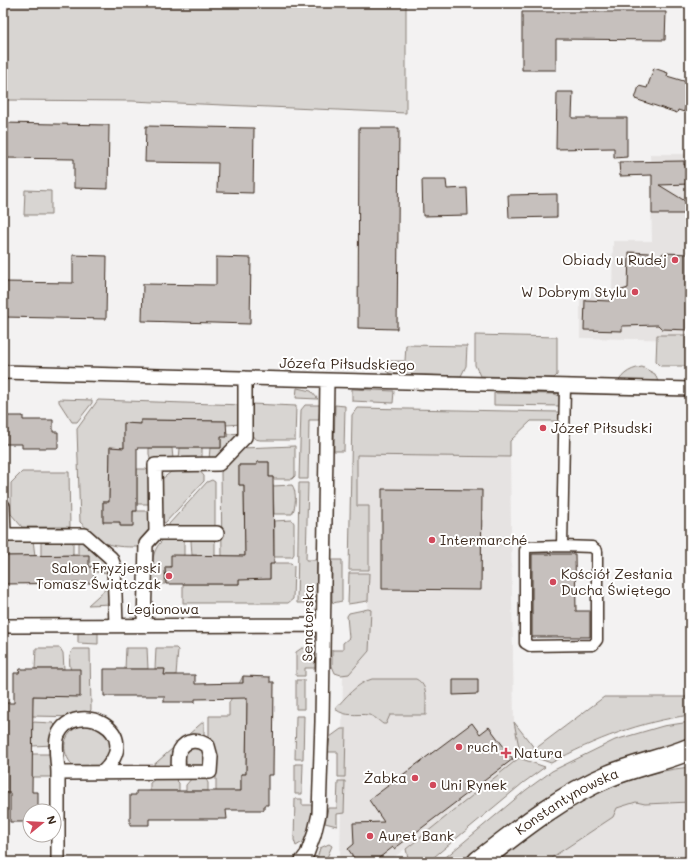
<svg xmlns="http://www.w3.org/2000/svg" width="693" height="865" font-family="Mali,sans-serif">
<style>
.built{fill:#e6e3e2}
.green{fill:#d8d5d2;stroke:#8a8078}
.building{fill:#c6c0bd;stroke:#3b2a1e}
.lines{fill:none;stroke-linecap:round;stroke-linejoin:round}
.pedestrian-casing{stroke:#3b2a1e;stroke-width:13}
.minor-casing{stroke:#3b2a1e;stroke-width:16}
.primary-casing{stroke:#3b2a1e;stroke-width:24}
.pedestrian{stroke:#fff;stroke-width:10}
.minor{stroke:#fff;stroke-width:13}
.primary{stroke:#fff;stroke-width:21}
.poi-dot{fill:#d1495b;stroke:#fff;stroke-width:1.5}
.labels{text-anchor:middle;stroke-width:4;stroke-linejoin:round;paint-order:stroke}
.poi-label{font-size:14px;fill:#3b2a1e;stroke:#fff;text-anchor:start}
.street-label{font-size:14px;fill:#3b2a1e;stroke:#fff}
</style>
<rect width="100%" height="100%" fill="#f3f2f2"/>
<filter id="ink" filterUnits="userSpaceOnUse"><feTurbulence type="fractalNoise" baseFrequency=".025" numOctaves="2"/><feDisplacementMap in="SourceGraphic" scale="8" xChannelSelector="R" yChannelSelector="G"/><feConvolveMatrix kernelMatrix="1 2 1 2 8 2 1 2 1" color-interpolation-filters="sRGB"/></filter>
<g filter="url(#ink)">
<path class="built" d="M650,154H690V340L580,338V292L612,293L613,241H652Z
M357,455L510,457L514,722L535,749L388,862H340L343,674L368,645L369,506H357Z
M636,802L645,804L690,802V862H545L613,817L617,808Z"/>
<path class="green" d="M3,3H406V113L132,101L3,100Z
M25,190L51,191V215H24Z
M475,335L557,337V375L554,378L480,376L475,365Z
M657,335H690V366H660L656,362Z
M406,345L467,346L466,366L461,376L391,374L386,371L387,361H405Z
M642,367L655,374L661,389L614,388C621,376 627,369 642,367Z
M297,388L311,391L318,399L296,398Z
M352,389L394,391L393,403L352,401Z
M494,393L555,394L559,396L562,406L494,405Z
M59,399L92,400V403L77,422H72L59,402Z
M98,400L243,405V424L226,425V421L142,420L141,424H124V448H110L109,502H103V521L120,522L121,526H132L133,511H151L150,537L140,547C104,547 106,545 80,522L77,429Z
M251,404L296,406L295,440H260L255,439L251,434Z
M305,405H320L319,420H309L308,479H299L301,410Z
M335,405L345,406L344,451H334Z
M357,408L558,412L560,415V421H531L510,441V457L357,455V506H369V570H349L352,415Z
M243,433L221,461L209,459L210,448H221V437L227,434Z
M295,446V476L292,479H273V477H269V462H257V465H239V485H244L245,556H222L221,472L242,448Z
M149,448H172L173,459L151,461L149,454Z
M180,448H202V460H179Z
M137,469H146L152,473L151,504H137Z
M199,470L204,476V481L165,523L161,521L162,479L171,472Z
M22,472H69L70,527H22L11,514V483Z
M212,480L215,482V528L169,527V524L207,482Z
M299,483H308L306,560H317L316,603H297Z
M292,485C297,491 296,508 292,514H274L273,486Z
M292,520L294,523V554L292,557H274V521Z
M193,539H212L215,542V556L192,555L191,541Z
M33,540L35,556H4V549L10,541Z
M86,540L108,560L112,573L94,572V567H89L78,555V541Z
M163,540H184V555L171,567H165V584H152C152,569 150,551 163,540Z
M41,541H71L73,543V555L41,556Z
M332,560H342V601L333,603L332,600Z
M274,563H291L294,566L293,599L288,603H183V584H239V575L257,579H270V564Z
M349,573H369L368,601L348,604Z
M108,587L112,604L88,605Z
M368,609L371,610L369,651L349,674L341,675L335,673L332,666V650H343V643L349,638L347,616L349,613Z
M78,633H98V644L78,643Z
M36,648H60L63,653L64,669H35Z
M126,648H147L148,669H125Z
M156,648H176L178,650L176,675H164V669H155Z
M302,648L315,649V668H305V676H296V652Z
M73,649H90L91,710L84,717L32,716L33,696H80C75,683 64,662 73,649Z
M243,676V696H247L246,774H241V791L216,792V753L209,738V716H229V703Z
M372,679H416C430,686 425,702 426,715H390L386,724H383C379,721 374,716 369,715C356,713 347,718 335,709C345,698 357,683 372,679Z
M296,680H304V709H296Z
M604,697H690V715C640,722 595,739 551,763L520,752L514,722L535,749Z
M296,716H304L303,759H295Z
M204,721V735L201,738L197,737L173,768L149,769Z
M32,722L53,723L55,725L54,745L32,746Z
M690,722V741L673,744L636,755L611,765L528,812L462,862H440L526,790L552,771L615,740L663,726Z
M84,724L99,725L113,743L105,766L74,767C59,751 62,732 84,724Z
M341,729H346L345,777H338V752H328L330,737Z
M192,747L202,748L208,757L203,767H189L185,760L186,752Z
M32,754H53V777H32Z
M519,758L545,767L523,783L428,862H409L406,849Z
M295,764H303L302,794H295Z
M690,767V802L645,804L636,802L617,808L613,817L545,862H493C554,816 611,775 690,767Z
M192,778L206,779L208,783V791H186V785Z
M155,779H175L179,783V791H150V783Z
M338,781H345L344,813L337,814V826L325,823L328,808H337Z
M295,799H302V805H312V815L306,840L296,846L294,840Z
M329,844L332,846L325,862H316L320,848Z"/>
<path class="building" d="M522,12H666L665,40L556,39V70H522Z
M654,68L668,73L667,76L687,82L685,86L690,88V93L684,112L678,110L677,113L635,99L639,86L647,88Z
M557,92H573L572,118H627V157L614,158V148L556,149Z
M3,123L109,125L108,189L74,188V159L3,158Z
M146,126L254,128L253,193L217,192L218,163L145,162Z
M359,128H399L397,329L358,328Z
M684,161V165L690,164V184L659,185L690,204V214H652V175L620,176L619,162Z
M422,180H446L447,189L467,188L468,215L423,216Z
M557,194V217L509,218L508,195Z
M629,252L649,253L656,260L663,253L690,254V330L662,329L658,325L622,326V331L584,330L585,300L610,301L616,292L628,288Z
M73,255L107,256L106,319L3,317V282L73,283Z
M216,257L251,258L250,324L142,321L143,284L216,285Z
M3,416H23V420H53V432H58V448H22V444H3Z
M141,420L226,421L227,437H221V448H137V511H133V526H120V522H103V502H109L110,447L124,448V423L141,424Z
M257,462H269V477H273L274,564H270V579L239,580V584H166L165,567H171V555L245,556L244,485H239V465H257Z
M382,489L482,490L481,590L382,589Z
M532,554H575L576,611H590V637H532Z
M89,555V567H94V583L3,584V556Z
M20,669H80V697L33,696L32,792H38V811H30V822H10V793H5V703H14V673H19Z
M104,669H165L164,675H195V684L243,683V676L270,677V682H274L273,775H268V805H264V810H226L227,819H149V825H130V795H136V791H241V774H246L247,698L195,699V702H164V696H104Z
M453,679H478V694L453,695Z
M472,723L480,734L489,727L513,759L394,849L393,847L374,862H357L348,849L354,844L353,823L384,822L369,800Z"/>
<g class="lines">
<defs>
<path id="pedestrian" d="M562,546L528,547L525,550V643L530,646L593,645L597,640V551L592,547L562,546L565,387"/>
<path id="minor" d="M3,372L690,389
M3,506L4,535H85L111,558L114,566L116,625
M156,533L155,465L219,464L245,437V378
M144,625L146,544L156,533H217
M3,626L323,625
M58,773C58,762 54,745 58,735C74,698 148,730 102,773
M58,862V773L210,772L211,757L208,746C199,739 186,739 180,750C177,756 179,765 178,772
M301,862L307,854L314,835L319,814L322,722L327,380"/>
<g id="primary">
<path id="s1" d="M478,862C519,830 561,796 609,776C636,765 664,760 690,749"/>
</g>
</defs>
<use href="#pedestrian" class="pedestrian-casing"/>
<use href="#minor" class="minor-casing"/>
<use href="#primary" class="primary-casing"/>
<use href="#pedestrian" class="pedestrian"/>
<use href="#minor" class="minor"/>
<use href="#primary" class="primary"/>
</g>
</g>
<g class="poi-dot">
<circle cx="675" cy="260" r="4"/>
<circle cx="635" cy="292" r="4"/>
<circle cx="543" cy="428" r="4"/>
<circle cx="432" cy="540" r="4"/>
<circle cx="169" cy="576" r="4"/>
<circle cx="553" cy="582" r="4"/>
<circle cx="459" cy="747" r="4"/>
<path d="M504 747h4v4h4v4h-4v4h-4v-4h-4v-4h4z"/>
<circle cx="415" cy="778" r="4"/>
<circle cx="433" cy="785" r="4"/>
<circle cx="370" cy="836" r="4"/>
</g>
<g class="labels">
<g class="poi-label">
<text x="667" y="265" text-anchor="end">Obiady u Rudej</text>
<text x="627" y="297" text-anchor="end">W Dobrym Stylu</text>
<text x="551" y="433">Józef Piłsudski</text>
<text x="440" y="545">Intermarché</text>
<text x="161" y="573" text-anchor="end">Salon Fryzjerski<tspan x="161" dy="16">Tomasz Świątczak</tspan></text>
<text x="561" y="579">Kościół Zesłania<tspan x="561" dy="16">Ducha Świętego</tspan></text>
<text x="467" y="752">ruch</text>
<text x="514" y="758">Natura</text>
<text x="407" y="783" text-anchor="end">Żabka</text>
<text x="441" y="790">Uni Rynek</text>
<text x="378" y="841">Auret Bank</text>
</g>
<g class="street-label">
<text transform="translate(347 364) rotate(1)" y="5">Józefa Piłsudskiego</text>
<text x="163" y="614">Legionowa</text>
<text transform="translate(308 623) rotate(-89)" y="5">Senatorska</text>
<text dy="5" stroke="none"><textPath href="#s1" startOffset="108">Konstantynowska</textPath></text>
</g>
</g>
<rect width="693" height="865" fill="none" stroke="#fff" stroke-width="16"/>
<rect x="8" y="8" width="677" height="849" fill="none" stroke="#3b2a1e" stroke-width="1.5" filter="url(#ink)"/>
<g transform="translate(42 823) rotate(72)"><circle r="19" fill="#ffffff" stroke="#b1aaa5"/>
<path d="M0-3L7 15L0 10L-7 15Z" fill="#d1495b"/>
<text y="-6" font-size="11" font-weight="bold" text-anchor="middle" fill="#3b2a1e">N</text>
</g>
</svg>
